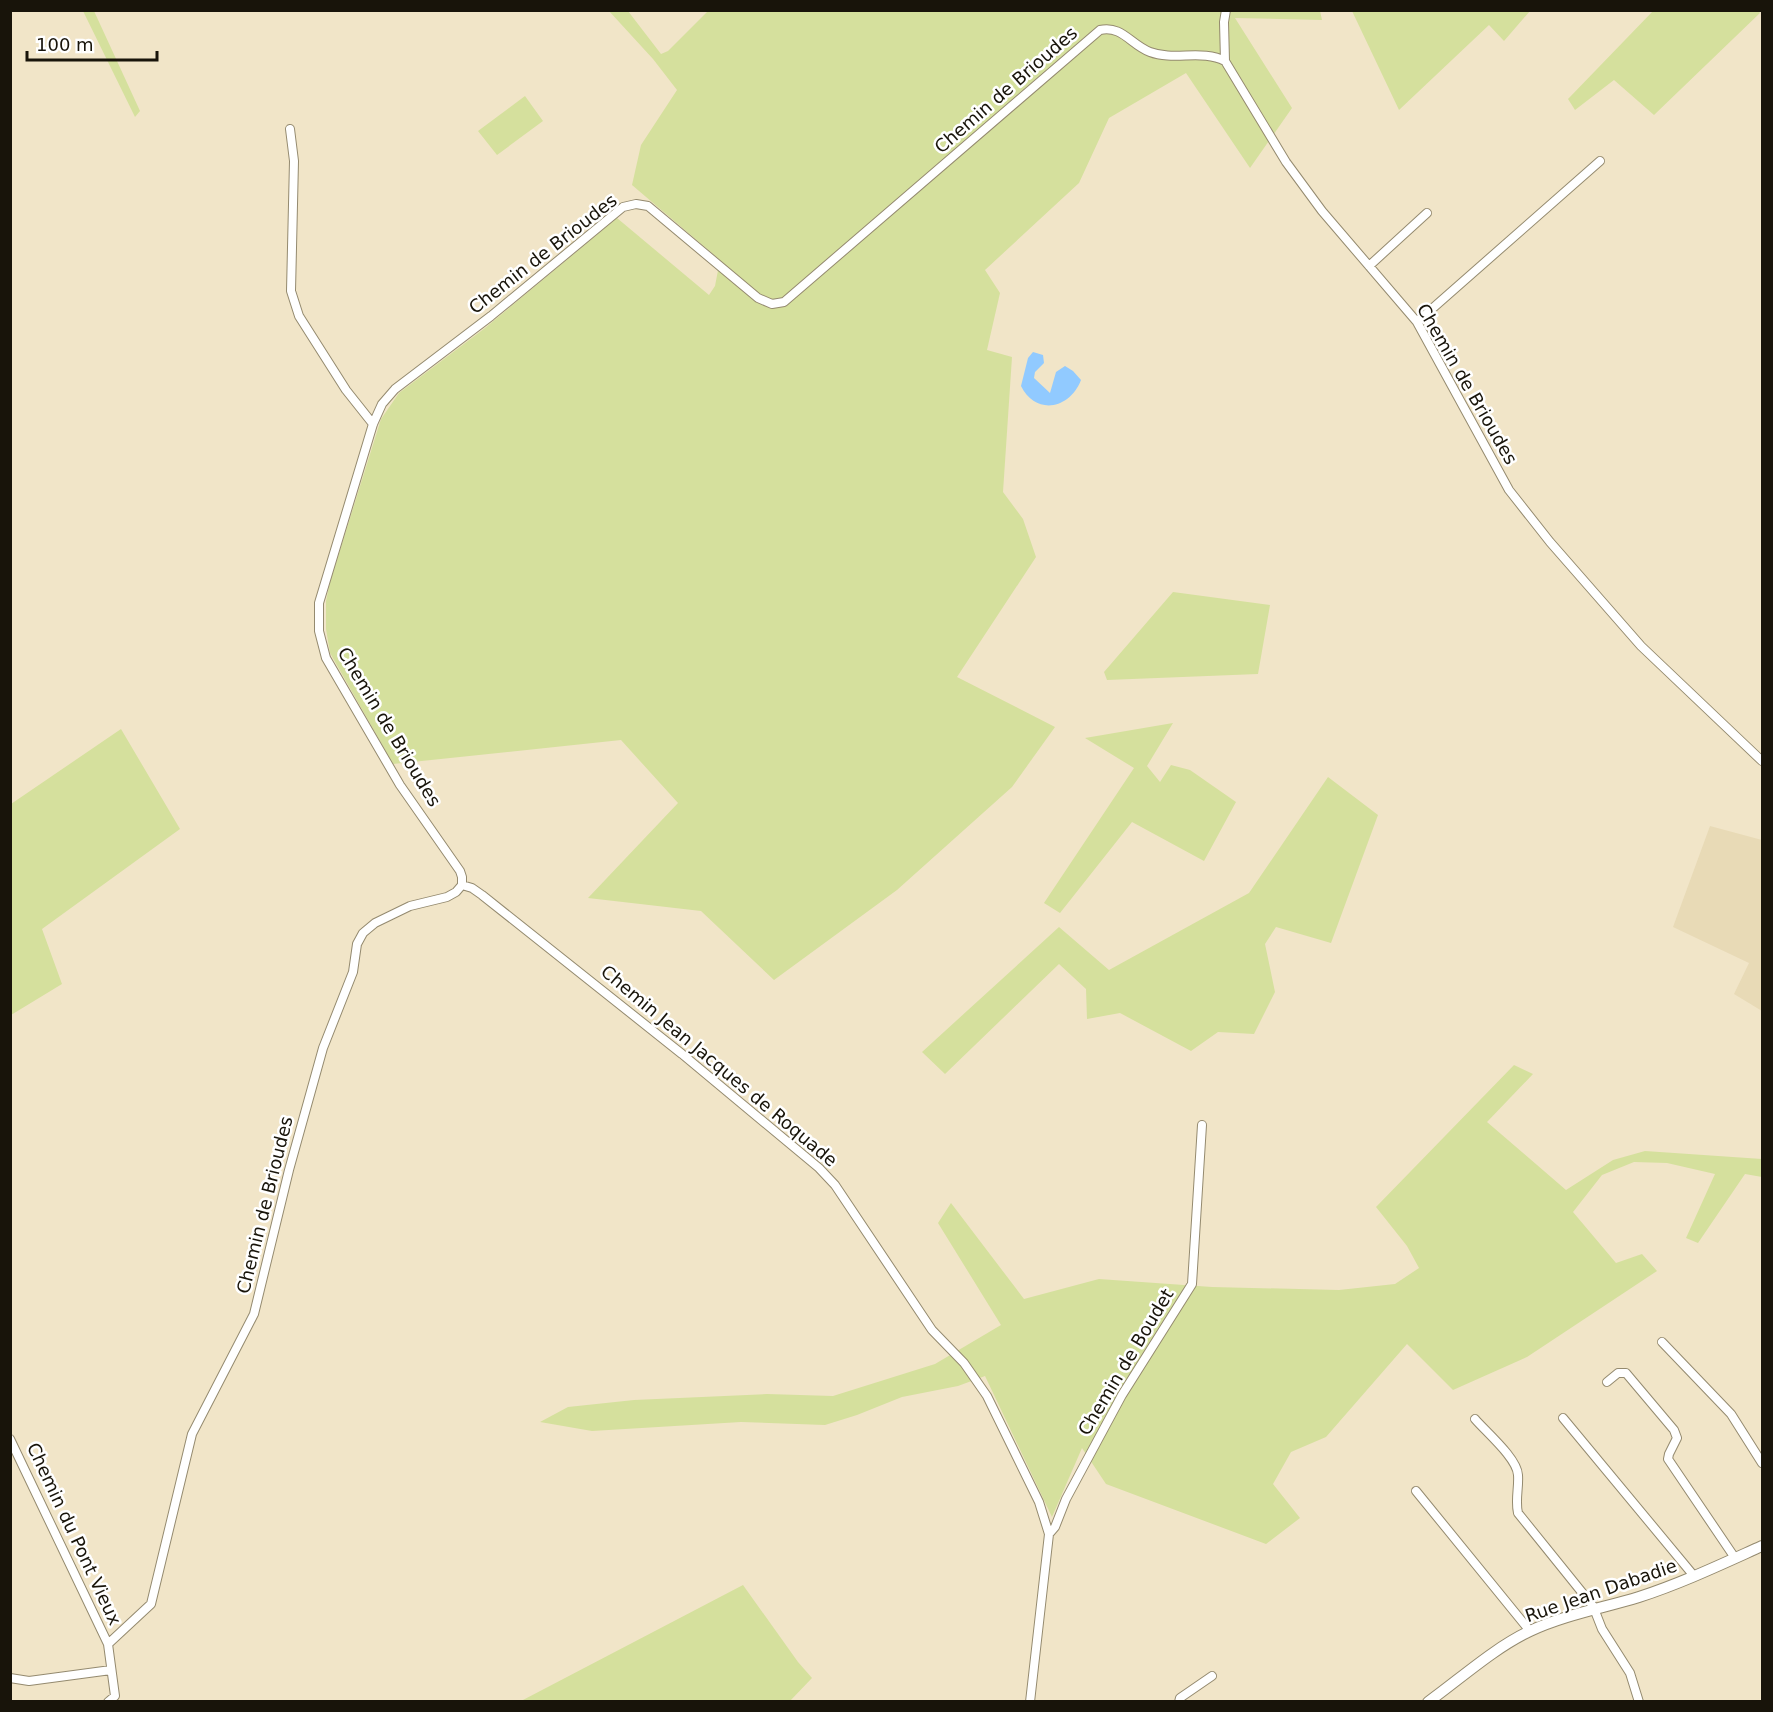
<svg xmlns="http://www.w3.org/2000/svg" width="1773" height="1712" font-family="'DejaVu Sans',sans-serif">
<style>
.built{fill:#e8dab6}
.green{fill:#d5e09d}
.water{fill:#91caff}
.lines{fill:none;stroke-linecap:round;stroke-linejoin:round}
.minor-casing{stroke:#948a6f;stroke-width:10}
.tertiary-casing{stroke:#948a6f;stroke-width:12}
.minor{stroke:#fff;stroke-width:8}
.tertiary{stroke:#fff;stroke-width:10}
.labels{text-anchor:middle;stroke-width:5;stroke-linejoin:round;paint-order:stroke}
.street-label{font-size:18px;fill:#18140a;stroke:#fff}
</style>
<rect width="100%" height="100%" fill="#f1e5c8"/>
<path class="built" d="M1710,826L1762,840V1011L1734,994L1749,963L1673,927Z"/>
<path class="green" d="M1758,10L1760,13L1654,115L1614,80L1575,110L1568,99L1653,11Z
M83,11H94L140,111L135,117Z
M609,11H628L661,54L668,51L708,11H1320L1322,20L1235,18L1292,108L1250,168L1186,73L1109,118L1079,183L985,270L1000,293L987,350L1012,357L1003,492L1023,519L1036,557L957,677L1055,727L1012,787L897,890L774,980L701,911L588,898L678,803L621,740L393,764L330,653L326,629V601L330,582L381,419L399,393L485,328L617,218L709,295L715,286L720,260L632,185L641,145L677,90L653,59Z
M1352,11H1530L1504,41L1489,25L1399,110Z
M525,96L543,121L497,155L478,131Z
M1173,592L1270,605L1258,674L1107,680L1104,672Z
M1173,723L1147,766L1160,782L1171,765L1190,770L1236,802L1204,861L1132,822L1060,913L1044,903L1134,768L1085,738Z
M121,729L180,829L42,929L62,984L11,1015V804Z
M1328,777L1378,815L1331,943L1276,927L1265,944L1275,992L1254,1034L1218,1032L1191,1051L1120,1013L1087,1019L1086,989L1059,964L945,1074L922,1052L1059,927L1109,970L1249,893Z
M1514,1065L1533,1074L1487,1122L1566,1190L1613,1160L1645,1151L1762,1159V1177L1745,1174L1698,1243L1686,1238L1715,1174L1667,1163L1634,1162L1602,1175L1573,1212L1616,1263L1642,1254L1657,1271L1527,1357L1453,1390L1407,1344L1326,1437L1291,1452L1273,1484L1300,1518L1266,1544L1106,1484L1082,1448L1052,1517L985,1376L958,1386L902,1397L857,1415L825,1425L741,1422L592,1431L540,1422L568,1407L634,1400L767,1394L833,1396L935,1364L1001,1325L938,1223L951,1203L1024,1299L1099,1279L1212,1287L1339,1290L1395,1284L1419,1268L1407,1246L1376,1207Z
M743,1585L798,1662L812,1678L790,1701H521Z"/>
<path class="water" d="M1033,352L1043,355L1044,363L1035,372L1034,378L1050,393L1056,372L1065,366L1073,371L1081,380C1070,409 1036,416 1021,386L1028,358Z"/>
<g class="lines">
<defs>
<path id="minor" d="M1225,61L1224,22L1226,10
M290,129L294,161L291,291L299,316L346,390L373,424
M1369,266L1427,213
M1417,322L1600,161
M462,885L472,888L482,895L682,1054L819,1168L835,1185L932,1330L964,1363L987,1396L1039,1502L1049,1534L1030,1702
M1662,1342L1731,1414L1762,1463
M1607,1382L1618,1373H1626L1674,1430L1677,1438L1669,1454L1668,1459L1735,1558
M1563,1418L1694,1576
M1475,1419C1486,1432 1517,1458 1518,1475C1519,1488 1515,1500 1518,1513L1593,1606L1602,1629L1630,1673L1639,1702
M10,1439L108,1644
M1416,1491L1530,1631
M1049,1534L1055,1527L1066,1499L1122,1395L1192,1284L1202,1125
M10,1678L29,1681L111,1670
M108,1702L115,1696L108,1644L151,1604L192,1434L254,1314L289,1170L323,1048L353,972L357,944L363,933L375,923L410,906L447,897L456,892L462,885V877L460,871L400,785L326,658L319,631V603L373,424L382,404L395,389L491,316L623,207L636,204L648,206L758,298L772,304L784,302L1100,30C1122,25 1131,45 1150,52C1174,61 1203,49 1225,61L1286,162L1322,211L1417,322L1509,490L1550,542L1641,646L1762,761
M1179,1702L1180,1698L1212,1676"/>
<path id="tertiary" d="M1428,1702C1460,1679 1494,1648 1530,1631C1564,1615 1603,1608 1639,1597C1682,1583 1722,1564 1762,1546"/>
</defs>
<use href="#minor" class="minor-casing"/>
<use href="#tertiary" class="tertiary-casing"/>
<use href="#minor" class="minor"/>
<use href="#tertiary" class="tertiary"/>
</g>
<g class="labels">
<g class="street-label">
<text transform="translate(1006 90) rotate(-41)" y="6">Chemin de Brioudes</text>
<text transform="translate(543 254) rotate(-38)" y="6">Chemin de Brioudes</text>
<text transform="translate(1467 384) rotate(60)" y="6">Chemin de Brioudes</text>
<text transform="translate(389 727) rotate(59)" y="6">Chemin de Brioudes</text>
<text transform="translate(719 1066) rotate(40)" y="6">Chemin Jean Jacques de Roquade</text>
<text transform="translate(265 1205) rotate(-76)" y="6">Chemin de Brioudes</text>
<text transform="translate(1126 1362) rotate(-59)" y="6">Chemin de Boudet</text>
<text transform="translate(74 1534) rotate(65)" y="6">Chemin du Pont Vieux</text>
<text transform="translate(1601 1591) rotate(-19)" y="6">Rue Jean Dabadie</text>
</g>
</g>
<rect width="1773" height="1712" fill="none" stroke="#18140a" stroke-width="24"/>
<path d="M27 51v9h130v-9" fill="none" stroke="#18140a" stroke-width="3"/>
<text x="36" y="51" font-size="18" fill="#18140a" stroke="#ffffff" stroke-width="4.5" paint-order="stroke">100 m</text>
</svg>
